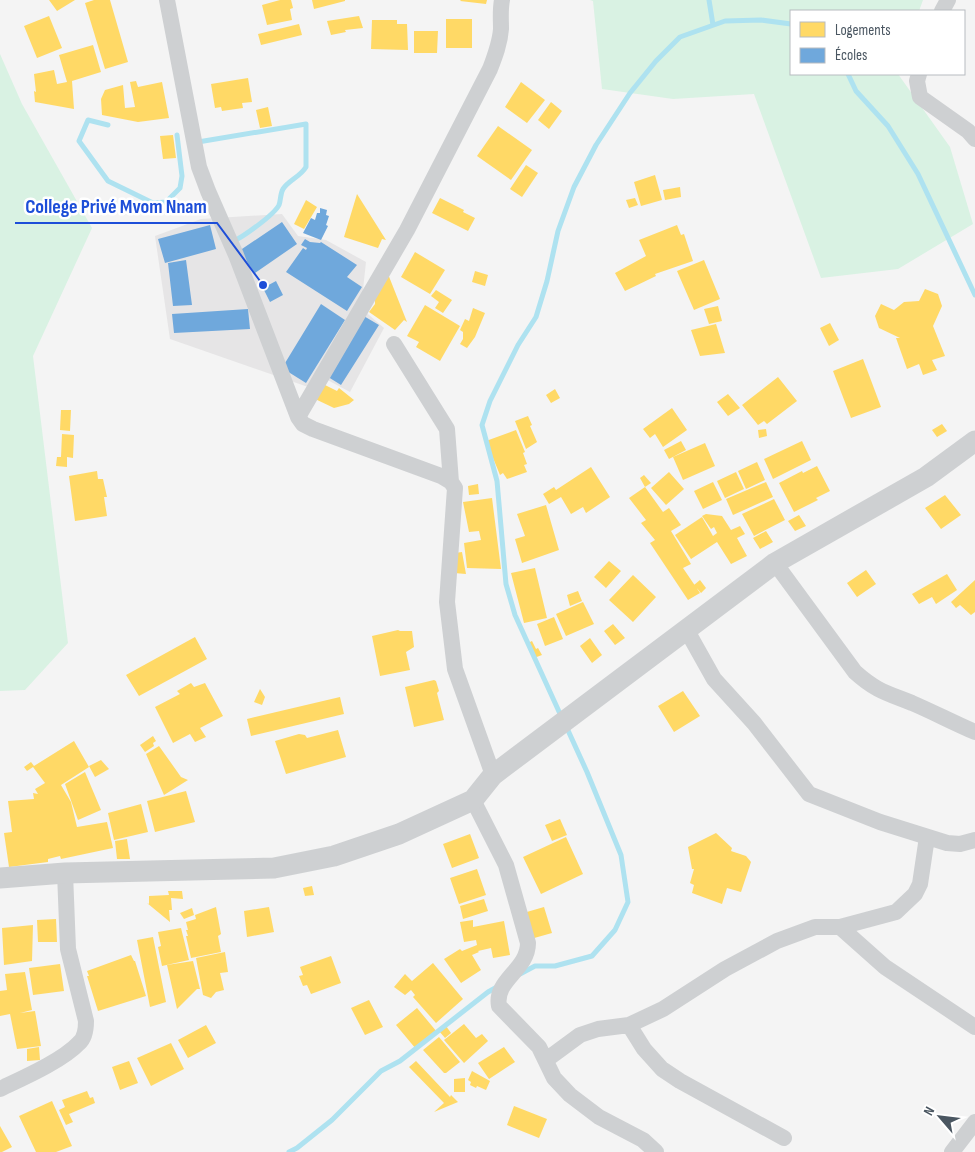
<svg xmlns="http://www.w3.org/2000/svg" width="975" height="1152" font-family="'Sofia Sans Condensed',sans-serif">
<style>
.education{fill:#e6e5e6}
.green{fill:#d9f2e3}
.homes{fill:#ffd966}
.schools{fill:#6fa8dc}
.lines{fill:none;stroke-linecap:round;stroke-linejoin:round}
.stream{stroke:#aee2f0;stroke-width:5}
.minor{stroke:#ced0d2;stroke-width:16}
.tertiary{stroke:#ced0d2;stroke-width:21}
.leader{fill:none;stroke:#1d4ed8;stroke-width:2}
.callout-dot{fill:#1d4ed8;stroke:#fff;stroke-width:2}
.callout-label{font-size:20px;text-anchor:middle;font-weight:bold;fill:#1d4ed8;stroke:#fff;stroke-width:5;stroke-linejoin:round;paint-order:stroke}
</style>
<rect width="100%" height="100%" fill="#f4f4f4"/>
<path class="education" d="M282,214L298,236L326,240L366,262L361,308L384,328L350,392L320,376L311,388L170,339L155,236L201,219Z"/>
<path class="green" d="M590,0H923L919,11H791V74H898L950,147L973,224L898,269L821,278L754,94L673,99L602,89L593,1Z
M0,54L22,104L92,228L33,356L68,643L25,690L0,691Z"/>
<path class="homes" d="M49,0H75L57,11Z
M94,0H110L128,62L105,69L85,3Z
M280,0H291L293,8L290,9L292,20L267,25L262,5Z
M312,0H345V1L314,9Z
M461,0H487L486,4L460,1Z
M49,16L62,48L37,58L24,26Z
M359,16L363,28L345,30L346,32L331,35L327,21Z
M446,19H472V48H446Z
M372,20H397V24H407L408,50L371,49Z
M299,24L302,35L261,45L258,34Z
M414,31H438L437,53H414Z
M93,45L101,72L72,81L74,109L35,102L34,91L36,92L34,74L54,70L57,84L67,82L59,55Z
M248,78L252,102L242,103L243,108L222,111L221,107L215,108L211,84Z
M136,81L138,87L162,82L169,118L138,122L102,115L101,99L105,90L123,85L125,108L135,107L130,82Z
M521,82L545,100L527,123L505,107Z
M551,102L562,111L549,129L538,120Z
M268,107L272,126L260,128L256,110Z
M498,126L532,150L511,180L477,156Z
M173,135L176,158L163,159L160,136Z
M526,165L538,173L522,197L510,189Z
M655,175L662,200L641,206L634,182Z
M680,187L681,197L665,200L663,190Z
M357,194L386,240L382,239L378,248L344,237Z
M440,198L464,210L463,212L475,218L468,231L432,213Z
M635,198L638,205L629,208L626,200Z
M306,200L317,207L304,229L294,224Z
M677,225L681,235L684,234L693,261L655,274L656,276L625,291L615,273L646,256L639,240Z
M415,252L445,270L430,294L401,277Z
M704,260L720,299L694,310L677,271Z
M475,271L488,275L485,286L472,282Z
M388,274L407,322L404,320L395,330L369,312L375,304V301L372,298Z
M925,289L938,294L942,306L933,326L945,356L932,360L937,370L923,375L919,364L907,369L896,338H900L879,328L875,316L881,304L894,310L904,302L919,301Z
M436,290L452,300L443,313L435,308L439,302L431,296Z
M425,305L460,326L440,361L416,347L419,342L407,336Z
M718,306L722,321L709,324L704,309Z
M473,308L485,313L475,337L467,348L460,344L463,339V332L460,330L465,319L469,321Z
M830,323L839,340L829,346L820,328Z
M716,324L725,353L700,356L691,330Z
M863,359L881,407L851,418L833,371Z
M778,377L797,401L767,424L764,421L758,425L742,405Z
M321,383L337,391L339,388L354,400L349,404L334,408L313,398Z
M555,389L560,398L551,403L546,395Z
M728,394L740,408L728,416L717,402Z
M672,408L687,430L663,447L655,434L650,438L643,429Z
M61,410H71L70,431L60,430Z
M528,416L532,425L530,426L537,442L526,449L515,421Z
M942,424L947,431L937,437L932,430Z
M766,429L767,436L759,438L758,430Z
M516,430L525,452L523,453L527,464L524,465L527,472L507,479L503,473L500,475L486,441Z
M62,434L74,435L73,458L67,457V467L56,466L57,457H61Z
M681,441L686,450L669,459L664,450Z
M802,441L811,460L773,479L764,459Z
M705,443L715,466L683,480L673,457Z
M757,462L765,480L746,489L738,471Z
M817,466L830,491L816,498L818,500L794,512L779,483L802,471L803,473Z
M591,467L610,497L586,513L583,507L571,514L561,497L549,504L543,494L554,487L556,490Z
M97,471L98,479H103L107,497H104L107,516L75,521L69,476Z
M669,472L684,489L666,505L651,488Z
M736,472L744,489L725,498L717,481Z
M644,475L651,483L645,487L663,512L669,508L681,525L671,531L691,564L683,568L700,593L688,600L650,543L655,540L641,523L646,520L629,498L645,487L640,478Z
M713,482L722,500L703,509L694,491Z
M766,482L773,497L733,515L726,499Z
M478,484L479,494L469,495L468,486Z
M945,495L961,515L941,529L925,508Z
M492,498L501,569L467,568L464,543L481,540L479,531L469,532L463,502Z
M774,499L785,520L754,536L742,514Z
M546,505L559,550L522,563L515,539L525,536L517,514Z
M706,514L722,516L731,530L740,526L745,534L737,538L747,556L731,564L717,542L691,559L675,535L702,517L713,536L717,533L714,527L711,529L702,516Z
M799,515L806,526L795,531L788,521Z
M766,531L773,542L760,549L753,538Z
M462,552L466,574L454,573L455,553Z
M609,561L621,571L606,588L594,577Z
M535,568L547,618L524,623L511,573Z
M866,570L876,584L857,597L847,583Z
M947,574L957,590L936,604L932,597L919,604L912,594Z
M633,575L656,597L633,622L609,600Z
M700,580L706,588L701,593L694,585Z
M975,580V612L971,615L960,605L956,608L951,602Z
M578,591L582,601L570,606L567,595Z
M583,602L594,624L566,636L556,614Z
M554,617L563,639L545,646L537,624Z
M613,624L625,638L615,645L604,631Z
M398,630L400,631H412L414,647L406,652L410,670L380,676L372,636Z
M195,637L207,659L139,696L126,675Z
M590,638L602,655L592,663L580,646Z
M532,641L536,649L538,648L542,655L534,658L528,643Z
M434,680L436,681L439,691L437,693L444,720L414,727L405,687Z
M191,683L194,687L205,683L223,716L200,728L206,737L195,742L190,734L173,743L155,707L180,694L177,691Z
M260,689L265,697L262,705L254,702Z
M683,691L700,716L674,732L658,706Z
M340,697L344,714L251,736L247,719Z
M338,730L346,757L286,774L275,741L299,734L305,735L307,738Z
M153,736L156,741L153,743L154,746L145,752L140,745Z
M74,741L89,767L61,785L71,802L77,827L107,822L113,848L61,859L60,856L48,859V862L9,867L4,833L12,832L8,801L34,799L33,793L38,794L35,789L45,783L33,767L27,771L24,767L31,762L34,766Z
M159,746L181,777L188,780L164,795L146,754Z
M101,760L109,769L95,777L89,766Z
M85,772L101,810L78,820L65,784Z
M186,791L195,822L155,832L147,801Z
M141,804L148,832L114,840L108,813Z
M560,819L567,835L552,841L545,825Z
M716,833L732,848L731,851L746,856L751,862L741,892L727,888L722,904L692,893L694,885L690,883L694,869H692L688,847Z
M470,834L479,858L452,868L443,844Z
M566,837L583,874L541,894L523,857Z
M127,839L130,859H117L115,841Z
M477,869L486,895L459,904L450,878Z
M312,886L314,895L305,896L303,888Z
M168,891H182L183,899L171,898L172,910H169L170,922L147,903L149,904V896L169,895Z
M484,899L488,911L463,919L460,906Z
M216,907L221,934L218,936L221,952L191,958L186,936H188L186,930H188L186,922L196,919L195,915Z
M269,907L274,932L247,937L244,911Z
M544,907L552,933L520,942L513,916Z
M192,908L194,915L184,919L180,913Z
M56,919L57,942H38L37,920Z
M473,920V927L504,921L510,955L493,958L491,948L478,951L479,952L472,955L481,970L461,983L444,959L460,949L462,951L477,945L476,940L464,942L460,922Z
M33,925L32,961L4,965L2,928Z
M181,928L189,960L162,966L158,947L161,946L158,932Z
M153,937L166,1002L150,1007L137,940Z
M225,952L228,972L220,973L224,990L216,992L211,998L203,995L196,958Z
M131,955L134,961H135L146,996L98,1011L87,976H89L87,971Z
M331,956L341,983L311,994L307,985L303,986L299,976L303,975L300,967Z
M193,961L200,989H197L177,1009L167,965Z
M433,963L463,999L436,1023L413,997L415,995L411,990L405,995L394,987L405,974L412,981Z
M60,964L64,991L33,995L29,968Z
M25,972L32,1010L20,1013L35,1011L41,1046L17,1049L10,1014L0,1016V991L7,990L5,974Z
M369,1000L383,1027L365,1035L351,1008Z
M417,1008L437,1032L416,1049L396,1025Z
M464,1024L476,1038L482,1034L488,1041L464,1063L444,1040Z
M206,1025L216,1043L188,1058L178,1040Z
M446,1026L451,1033L445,1038L439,1031Z
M439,1037L460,1062L446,1073H444L423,1050Z
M171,1043L184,1069L151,1086L137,1058Z
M39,1047L40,1060L27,1061V1049Z
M504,1047L515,1062L489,1079L478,1063Z
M129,1061L138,1083L120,1090L112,1067Z
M416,1061L450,1097L451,1095L458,1102L434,1112L444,1103L409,1067Z
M472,1071L490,1081L486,1090L477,1086L476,1088L470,1085L471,1082L468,1080Z
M465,1078V1092H454V1079Z
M87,1091L90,1098L93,1097L95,1103L69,1114L73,1122L66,1125L59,1110L65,1107L62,1100Z
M52,1101L72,1146L56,1152H36L19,1116Z
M514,1106L547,1119L539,1138L507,1125Z
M0,1126L12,1147L2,1152H0Z"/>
<path class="schools" d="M320,208L327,210L326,215L329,216L326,225L328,226L321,240L303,233L311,218L315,220L317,213H320Z
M282,222L297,244L255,273L239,251Z
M210,225L216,249L165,263L158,239Z
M305,239L310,242L320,243L321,242L357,265L347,277L362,287L347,311L286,272L303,248L306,250L307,248L301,245Z
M186,260L192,305L173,306L168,263Z
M276,281L283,295L270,302L263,288Z
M321,304L345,320L306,383L282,368Z
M248,309L250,329L174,333L172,314Z
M362,315L379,325L341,385L325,375Z"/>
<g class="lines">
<path class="stream" d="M709,0L713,25
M848,74L856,91L888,126L918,174L975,295
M108,125L88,120L79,141L108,181L153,203L166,202L180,188L182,176L177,135
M198,142L306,124V167C300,177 289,180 283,189C280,194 281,200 279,205C274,215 243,237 232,242
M561,716L515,615L506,584L497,481L482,425L490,401L518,345L536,317L547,281L558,231L574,187L596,145L630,93L656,61L680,37L725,21L761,20L791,24
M520,974L535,966H555L592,956L615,930L628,902L621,855L587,772L566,726
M289,1152L297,1148L332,1120L381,1071L400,1061L488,992L497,987"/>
<path class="minor" d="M167,0L199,167L208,191L236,255L298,417L303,424L313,429L441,476L451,482L455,488L447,602L455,669L493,775
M942,11L948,0
M919,74L917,81L920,97L968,131L975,139
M394,344L447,429L451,482
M298,417L407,230L490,69C495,56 500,43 501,29C501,19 500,10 502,0
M775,563L855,672C876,691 887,693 912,703C933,712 954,723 975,732
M686,629L714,679L754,723L809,794L880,822L947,843L960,844L975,840
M473,800L506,865L528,943C528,970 494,980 499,1006L539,1047L554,1078L570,1095L599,1117L643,1140L656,1152
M840,927L885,967L975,1027
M629,1025L644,1049L662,1069L680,1081L784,1138
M546,1060L580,1035L598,1029L629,1025L663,1009L725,969L777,941L815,927H840L896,912L915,894L920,884L927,837
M0,1089C23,1078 62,1061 79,1043C85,1038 86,1029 86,1021L68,949L65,873
M952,1152L975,1122"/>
<path class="tertiary" d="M0,878L65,873L274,868L334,856L399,834L473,800L493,775L775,563L926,477L975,441"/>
</g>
<path class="leader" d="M263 285L217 223H15"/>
<circle class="callout-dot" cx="263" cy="285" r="5"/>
<g class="callout-label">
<text x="116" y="213">College Privé Mvom Nnam</text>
</g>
<rect x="790" y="10" width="175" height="65" fill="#ffffff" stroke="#b7bbc0"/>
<rect x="800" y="22" width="25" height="15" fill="#ffd966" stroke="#b7bbc0"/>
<text x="835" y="35" font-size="15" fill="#4a5661">Logements</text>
<rect x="800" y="48" width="25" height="15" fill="#6fa8dc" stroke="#b7bbc0"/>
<text x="835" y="60" font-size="15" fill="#4a5661">Écoles</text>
<g transform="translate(940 1117) rotate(298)" stroke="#ffffff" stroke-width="4" paint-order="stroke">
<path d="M0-4L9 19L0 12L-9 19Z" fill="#4a5661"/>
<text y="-8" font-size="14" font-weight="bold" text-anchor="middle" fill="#4a5661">N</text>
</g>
</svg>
